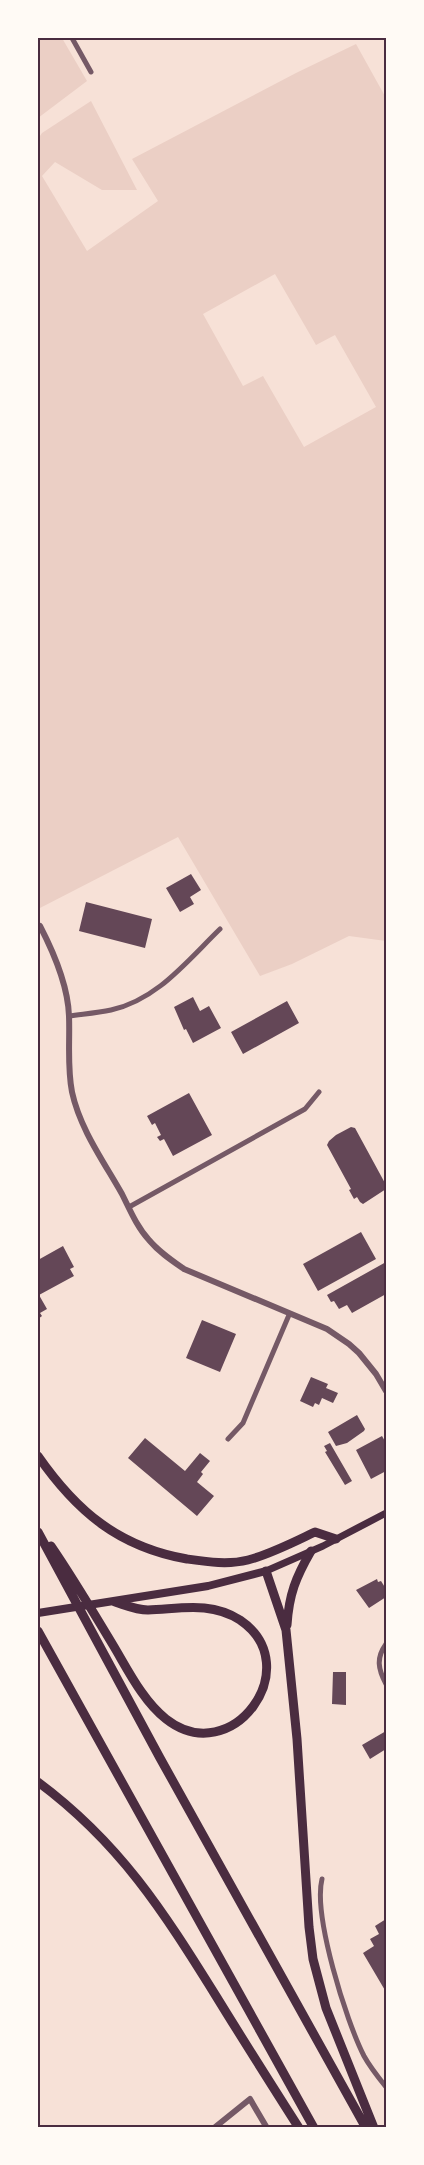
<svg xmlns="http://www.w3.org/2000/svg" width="424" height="2165" font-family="'Exo 2',sans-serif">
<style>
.green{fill:#ebcfc5;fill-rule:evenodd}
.building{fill:#644757}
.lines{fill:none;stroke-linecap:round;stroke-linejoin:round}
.minor{stroke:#755966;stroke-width:5}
.tertiary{stroke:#755966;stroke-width:6}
.secondary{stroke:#4a2c40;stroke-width:7}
.primary{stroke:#4a2c40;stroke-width:8}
.motorway{stroke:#4a2c40;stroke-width:9}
.neatline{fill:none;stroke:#4a2c40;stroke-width:2}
</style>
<rect width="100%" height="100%" fill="#f7e1d7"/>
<path class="green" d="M38,38H62L87,81L38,118Z
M356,44L386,98V941L349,936L292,964L260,976L178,837L38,909V139L42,133L91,101L137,190H102L55,162L42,176L87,251L158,201L132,159L296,73ZM275,274L316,345L335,335L376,407L304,447L263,376L243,386L203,314Z"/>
<path class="building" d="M191,874L201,890L190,897L194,904L180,912L166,888Z
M86,902L152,919L145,948L79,931Z
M193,997L200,1011L209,1006L221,1028L193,1043L186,1029L184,1030L174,1007Z
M287,1001L299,1023L243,1054L231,1032Z
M189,1093L212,1135L173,1156L164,1139L160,1141L157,1137L161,1135L155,1123L152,1125L147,1116Z
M351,1127L355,1128L386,1185V1189L363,1204L360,1202L357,1197L354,1199L349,1190L351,1189L327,1145L329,1141L336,1135Z
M361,1232L376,1259L318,1291L303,1264Z
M63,1246L74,1267L70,1269L74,1276L39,1295L47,1309L40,1313L42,1316L38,1319V1260Z
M386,1262V1294L352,1313L347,1305L339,1309L334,1301L331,1302L327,1295Z
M202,1320L236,1334L220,1372L186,1358Z
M311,1377L328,1384L326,1388L338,1393L333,1403L322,1398L319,1405L315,1403L313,1407L300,1401Z
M357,1415L365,1429L364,1431L347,1443L336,1446L328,1432Z
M382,1436L386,1443V1471L371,1479L356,1450Z
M145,1438L185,1471L200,1453L210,1461L201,1472L203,1474L197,1482L214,1496L197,1516L128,1458Z
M330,1443L352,1481L345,1485L325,1452L327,1451L324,1446Z
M377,1579L378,1582L381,1581L386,1589V1597L369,1608L356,1590Z
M333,1672H346V1705L332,1704Z
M386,1731V1749L370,1759L362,1745Z
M386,1919V1992L363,1953L374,1946L370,1939L379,1934L375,1926Z"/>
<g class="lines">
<path class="minor" d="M72,38L91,72
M69,1016C83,1014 97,1013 111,1010C157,1000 187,961 220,929
M129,1207L305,1109L319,1092
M228,1439L243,1423L289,1315
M386,1644C376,1658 378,1669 386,1684
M322,1879C313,1915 346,2021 364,2056C370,2067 378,2077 386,2087"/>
<path class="tertiary" d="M40,926C54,953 68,985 69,1016C70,1041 67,1067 72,1092C80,1129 104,1162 122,1194C130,1210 137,1227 149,1240C159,1252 171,1260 184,1269L327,1329L349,1344L359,1353L376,1374L386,1391
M214,2128L250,2099L267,2128"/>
<path class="secondary" d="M266,1571L323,1546L386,1513"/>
<path class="primary" d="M38,1613L208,1586L266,1571"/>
<path class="motorway" d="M38,1456C77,1512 119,1547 187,1559C208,1562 228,1565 248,1560C271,1554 294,1542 315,1532L336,1539
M38,1532L160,1758L366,2128
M51,1546C73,1578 93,1612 113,1645C128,1670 143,1701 166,1719C232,1771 308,1666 240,1620C210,1601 180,1609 148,1610C136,1610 125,1605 115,1602
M266,1571L286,1630L297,1739L309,1927L313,1959L326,2008L374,2128
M287,1625C289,1594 296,1577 311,1551
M38,1631L314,2128
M38,1782C120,1843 163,1911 216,1996C243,2040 271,2084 299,2128"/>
</g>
<rect width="424" height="2165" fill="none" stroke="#fffaf5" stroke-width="78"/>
<rect x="39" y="39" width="346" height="2087" class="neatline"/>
</svg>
